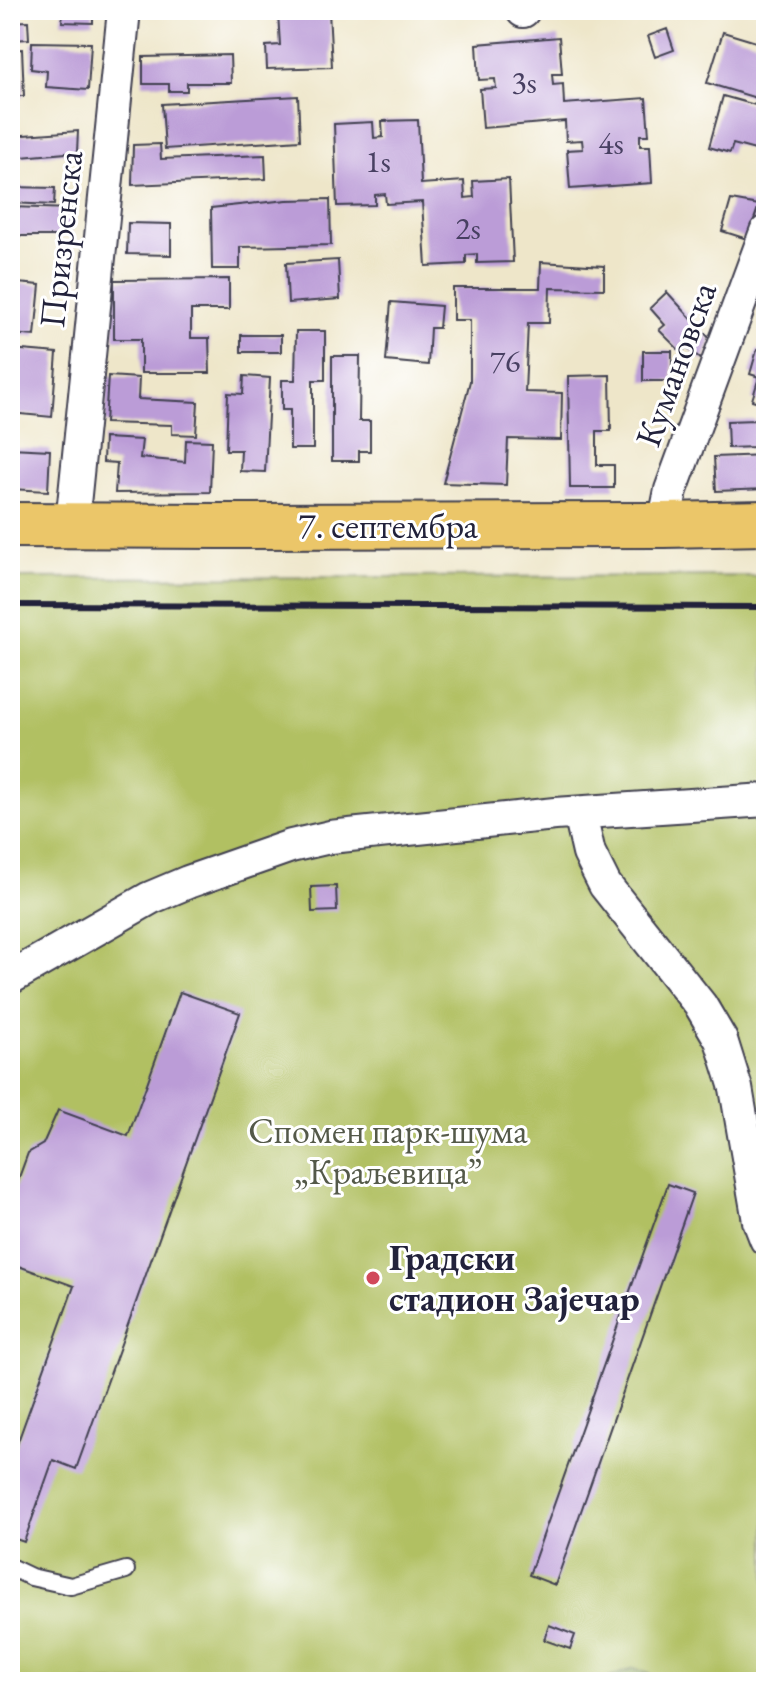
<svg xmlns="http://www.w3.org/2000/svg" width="776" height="1692" font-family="'EB Garamond',serif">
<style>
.green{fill:#b1c062;stroke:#6a714e;stroke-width:2}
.forest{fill:#8ca658;stroke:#57644a;stroke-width:2}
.building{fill:#bb9cd7}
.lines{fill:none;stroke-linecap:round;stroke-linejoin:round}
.service-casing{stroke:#413f50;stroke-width:20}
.minor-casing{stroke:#413f50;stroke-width:36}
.primary-casing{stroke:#413f50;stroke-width:48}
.service{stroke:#fff;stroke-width:16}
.minor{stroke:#fff;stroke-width:32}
.primary{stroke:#ebc669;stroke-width:44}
.rail{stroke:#22223b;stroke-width:6}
.poi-dot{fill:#d1495b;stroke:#fff;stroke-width:3}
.labels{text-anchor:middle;stroke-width:6;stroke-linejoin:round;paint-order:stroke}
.number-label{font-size:32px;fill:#484062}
.street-label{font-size:36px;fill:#22223b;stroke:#fff}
.park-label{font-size:36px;fill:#545949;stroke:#fff}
.poi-label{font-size:36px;font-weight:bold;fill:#22223b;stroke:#fff;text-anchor:start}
</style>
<rect width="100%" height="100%" fill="#fff"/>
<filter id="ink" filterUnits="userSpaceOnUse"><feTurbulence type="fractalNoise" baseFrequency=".0125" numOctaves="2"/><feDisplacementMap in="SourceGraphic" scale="16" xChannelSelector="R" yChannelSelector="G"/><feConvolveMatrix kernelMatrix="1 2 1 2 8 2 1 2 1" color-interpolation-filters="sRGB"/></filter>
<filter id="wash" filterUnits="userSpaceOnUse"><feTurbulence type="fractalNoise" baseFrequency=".006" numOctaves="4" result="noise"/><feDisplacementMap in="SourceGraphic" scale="32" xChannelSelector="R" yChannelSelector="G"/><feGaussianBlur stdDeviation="1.8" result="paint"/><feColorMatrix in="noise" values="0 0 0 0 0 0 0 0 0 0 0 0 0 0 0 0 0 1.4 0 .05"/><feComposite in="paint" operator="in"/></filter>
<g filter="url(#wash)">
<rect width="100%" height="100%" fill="#eee6c9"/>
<path class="green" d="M766,576V1682H10V578Z"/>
<path class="forest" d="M634,1668L667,1682H599Z"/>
<g id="blocks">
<path class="building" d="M63,10H93V23L62,22Z
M329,11L332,67L267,69L266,46L280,45L278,13Z
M28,21L29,39L10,40V22Z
M667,29L674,50L655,57L648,36Z
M723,32L766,45V101L707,83Z
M559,37L562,74H552L553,85L563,84L564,104L646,98L649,135H640V146H650L652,183L570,189L567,150L583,149L582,140L566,141L565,121L483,128L480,89L496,88L495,79L479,80L477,44Z
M32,42L91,43L88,90L46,87L47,71L31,69Z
M22,49L24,96H10V50Z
M230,55L231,83H187V91H169V84H143V57Z
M298,96L300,140L165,149L162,104Z
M723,96L766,108V153L733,144L730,153L709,147Z
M418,120L421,184L464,181L465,198L474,197L473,181L509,179L513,262L477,263V254L466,255V264L426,266L422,202L386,204L385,194L375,195V205L337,206L334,124L373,122L374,138L383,137L382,121Z
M78,131L77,152L10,158V136Z
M160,144L161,159L265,155L266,179L132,185L133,145Z
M10,187L55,188L54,205L10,203Z
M330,199L331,245L240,247V269H212L211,208L287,200Z
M731,200L759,205L747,239L722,231Z
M10,207L71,209L69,236H10Z
M128,223L171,224V255L127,254Z
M338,260L340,299L288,303L286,263Z
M541,262L604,266V289L550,288L549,323H528L525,392L562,393L561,440L508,439L506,485L443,483L470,381V320H453V288H540Z
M229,279V310H191V338H209L210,373H141V339H114V280Z
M17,283L40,285L35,336L12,334Z
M667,292L711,340L703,361L687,347L681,352L659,330L665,325L650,308Z
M391,302L441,306L439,328H430L428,365L386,361Z
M296,331H325V380H313V449H290V410H282V380H295Z
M241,335H281V352H241Z
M10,349L57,353L52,417L10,413Z
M757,350L766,352V404L752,400L759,377L750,374Z
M643,351H672V381H643Z
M332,356H360L359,421H370V451H359V461H332Z
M610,375L611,431H597V465H614V488H570L568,376Z
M108,376L139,378L138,399L198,402L196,435L172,434V425L105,423Z
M244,376L270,378L265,472L240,471L241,450H226L228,393L243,394Z
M755,420L756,447L728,448L727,421Z
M104,438L142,440L140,458L185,462L186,440L212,441L210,492L115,493L117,463L103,462Z
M10,448L50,450L48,491L10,489Z
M766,455V489L716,491L714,457Z
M336,886L337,911L312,912L311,887Z
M180,992L240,1013L76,1469L53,1460L24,1542L10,1537V1445L16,1447L74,1286L10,1263V1242L14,1231L10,1222V1202L28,1153L43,1144L58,1110L128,1136Z
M668,1184L693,1193L555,1585L529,1575Z
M549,1625L575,1635L570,1649L544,1640Z"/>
</g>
</g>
<g filter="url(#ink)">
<use href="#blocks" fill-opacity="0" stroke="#413f50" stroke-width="2"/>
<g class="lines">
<defs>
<path id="service" d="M10,1567L31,1577L71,1586L126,1570"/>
<path id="minor" d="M523,10V11
M72,524L124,10
M664,525L671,490L766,232
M580,814L589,853L605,885L701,1006L721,1040L736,1088L759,1221L766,1239
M10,978L150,898L188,882L291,846L330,837L555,814L766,800"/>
<path id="primary" d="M10,525L218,526L664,525L766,523"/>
</defs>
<use href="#service" class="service-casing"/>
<use href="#minor" class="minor-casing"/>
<use href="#primary" class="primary-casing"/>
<use href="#service" class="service"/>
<use href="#minor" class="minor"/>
<use href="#primary" class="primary"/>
<path class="rail" d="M10,605L766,607"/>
</g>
</g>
<circle class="poi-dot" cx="373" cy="1278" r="8"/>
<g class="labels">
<g class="number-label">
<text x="524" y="93">3s</text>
<text x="611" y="154">4s</text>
<text x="378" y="172">1s</text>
<text x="468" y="239">2s</text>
<text x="505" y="372">76</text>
</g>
<g class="street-label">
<text transform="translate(60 239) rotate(-84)" y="13">Призренска</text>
<text transform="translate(675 364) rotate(-70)" y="13">Кумановска</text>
<text x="388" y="538">7. септембра</text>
</g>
<g class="park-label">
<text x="388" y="1143">Спомен парк-шума<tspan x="388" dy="41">„Краљевица”</tspan></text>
</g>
<g class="poi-label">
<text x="389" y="1270">Градски<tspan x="389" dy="41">стадион Зајечар</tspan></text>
</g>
</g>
<rect width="776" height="1692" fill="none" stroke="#fff" stroke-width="40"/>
</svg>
